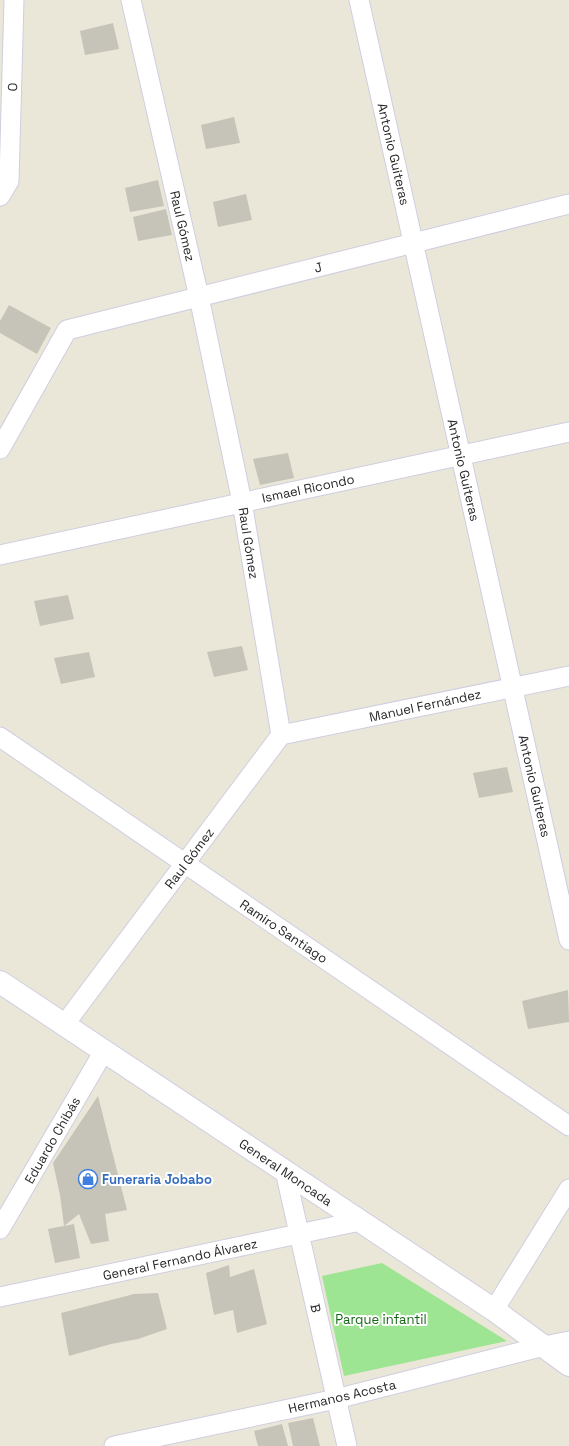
<svg xmlns="http://www.w3.org/2000/svg" width="569" height="1446" font-family="'Space Grotesk',sans-serif">
<style>
.green{fill:#9de592}
.building{fill:#c6c4b8}
.lines{fill:none;stroke-linecap:round;stroke-linejoin:round}
.street-casing{stroke:#cecee2;stroke-width:21}
.secondary-casing{stroke:#cecee2;stroke-width:24}
.street{stroke:#fff;stroke-width:19}
.secondary{stroke:#fff;stroke-width:22}
.labels{text-anchor:middle;stroke-width:4;stroke-linejoin:round;paint-order:stroke}
.street-label{font-size:13px;fill:#282828;stroke:#fff}
.shop-label{font-size:13px;font-weight:bold;fill:#366cbe;stroke:#fff;text-anchor:start}
.park-label{font-size:13px;fill:#166716;stroke:#fff}
</style>
<rect width="100%" height="100%" fill="#ebe7d8"/>
<path class="green" d="M382,1263L507,1341L344,1376L322,1276Z"/>
<path class="building" d="M113,23L119,49L85,55L80,31Z
M234,117L240,143L206,149L201,125Z
M158,180L164,206L130,212L125,188Z
M246,194L252,220L218,227L213,202Z
M166,209L172,235L138,241L133,217Z
M9,305L51,328L37,354L0,333V321Z
M288,453L294,478L260,485L253,459Z
M68,595L74,619L40,626L34,601Z
M242,646L248,670L214,677L207,652Z
M89,652L95,677L61,684L54,658Z
M507,767L513,792L479,798L473,773Z
M568,990L569,1022L528,1029L522,1001Z
M98,1096L127,1210L105,1214L109,1241L91,1244L79,1214L64,1226L60,1195L53,1163Z
M74,1224L80,1258L55,1263L48,1229Z
M229,1265L230,1277L254,1269L267,1324L237,1333L233,1310L214,1315L206,1273Z
M158,1293L167,1329L138,1339L111,1344L69,1356L61,1313L134,1294Z
M313,1418L320,1446H293L288,1423Z
M282,1424L288,1446H258L254,1431Z"/>
<g class="lines">
<defs>
<path id="street" d="M359,0L569,940
M0,196L9,181L14,0
M0,449L67,330L569,204
M0,555L569,432
M281,735L569,676
M0,737L569,1126
M64,1025L281,735L242,502L199,297L131,0
M285,1171L347,1446
M0,1229L104,1051
M0,1297L360,1221
M494,1310L569,1189
M114,1446L336,1399L544,1346L569,1341"/>
<path id="secondary" d="M0,982L494,1310L569,1365"/>
</defs>
<use href="#street" class="street-casing"/>
<use href="#secondary" class="secondary-casing"/>
<use href="#street" class="street"/>
<use href="#secondary" class="secondary"/>
</g>
<defs>
<symbol id="shop-ring" viewBox="-11 -11 22 22"><circle r="9.5" fill="#fff" stroke="#3f7fe0" stroke-width="1.5"/><path d="M-5-2.5h2.3a2.7 3.5 0 0 1 5.4 0H5L5.5 6h-11ZM-1.5-2.5h3a1.5 2.3 0 0 0-3 0Z" fill="#3f7fe0"/></symbol>
</defs>
<g fill-rule="evenodd">
<use href="#shop-ring" x="77" y="1168" width="22" height="22"/>
</g>
<g class="labels">
<g class="street-label">
<text transform="translate(12 87) rotate(-89)" y="5">O</text>
<text transform="translate(394 154) rotate(77)" y="5">Antonio Guiteras</text>
<text transform="translate(183 226) rotate(77)" y="5">Raul Gómez</text>
<text transform="translate(318 267) rotate(-14)" y="5">J</text>
<text transform="translate(464 470) rotate(77)" y="5">Antonio Guiteras</text>
<text transform="translate(308 488) rotate(-12)" y="5">Ismael Ricondo</text>
<text transform="translate(249 543) rotate(81)" y="5">Raul Gómez</text>
<text transform="translate(425 705) rotate(-12)" y="5">Manuel Fernández</text>
<text transform="translate(535 786) rotate(77)" y="5">Antonio Guiteras</text>
<text transform="translate(189 858) rotate(-53)" y="5">Raul Gómez</text>
<text transform="translate(284 931) rotate(34)" y="5">Ramiro Santiago</text>
<text transform="translate(52 1140) rotate(-60)" y="5">Eduardo Chibás</text>
<text transform="translate(286 1172) rotate(34)" y="5">General Moncada</text>
<text transform="translate(180 1259) rotate(-12)" y="5">General Fernando Álvarez</text>
<text transform="translate(316 1308) rotate(77)" y="5">B</text>
<text transform="translate(342 1396) rotate(-13)" y="5">Hermanos Acosta</text>
</g>
<g class="shop-label">
<text x="102" y="1184">Funeraria Jobabo</text>
</g>
<g class="park-label">
<text x="381" y="1324">Parque infantil</text>
</g>
</g>
</svg>
